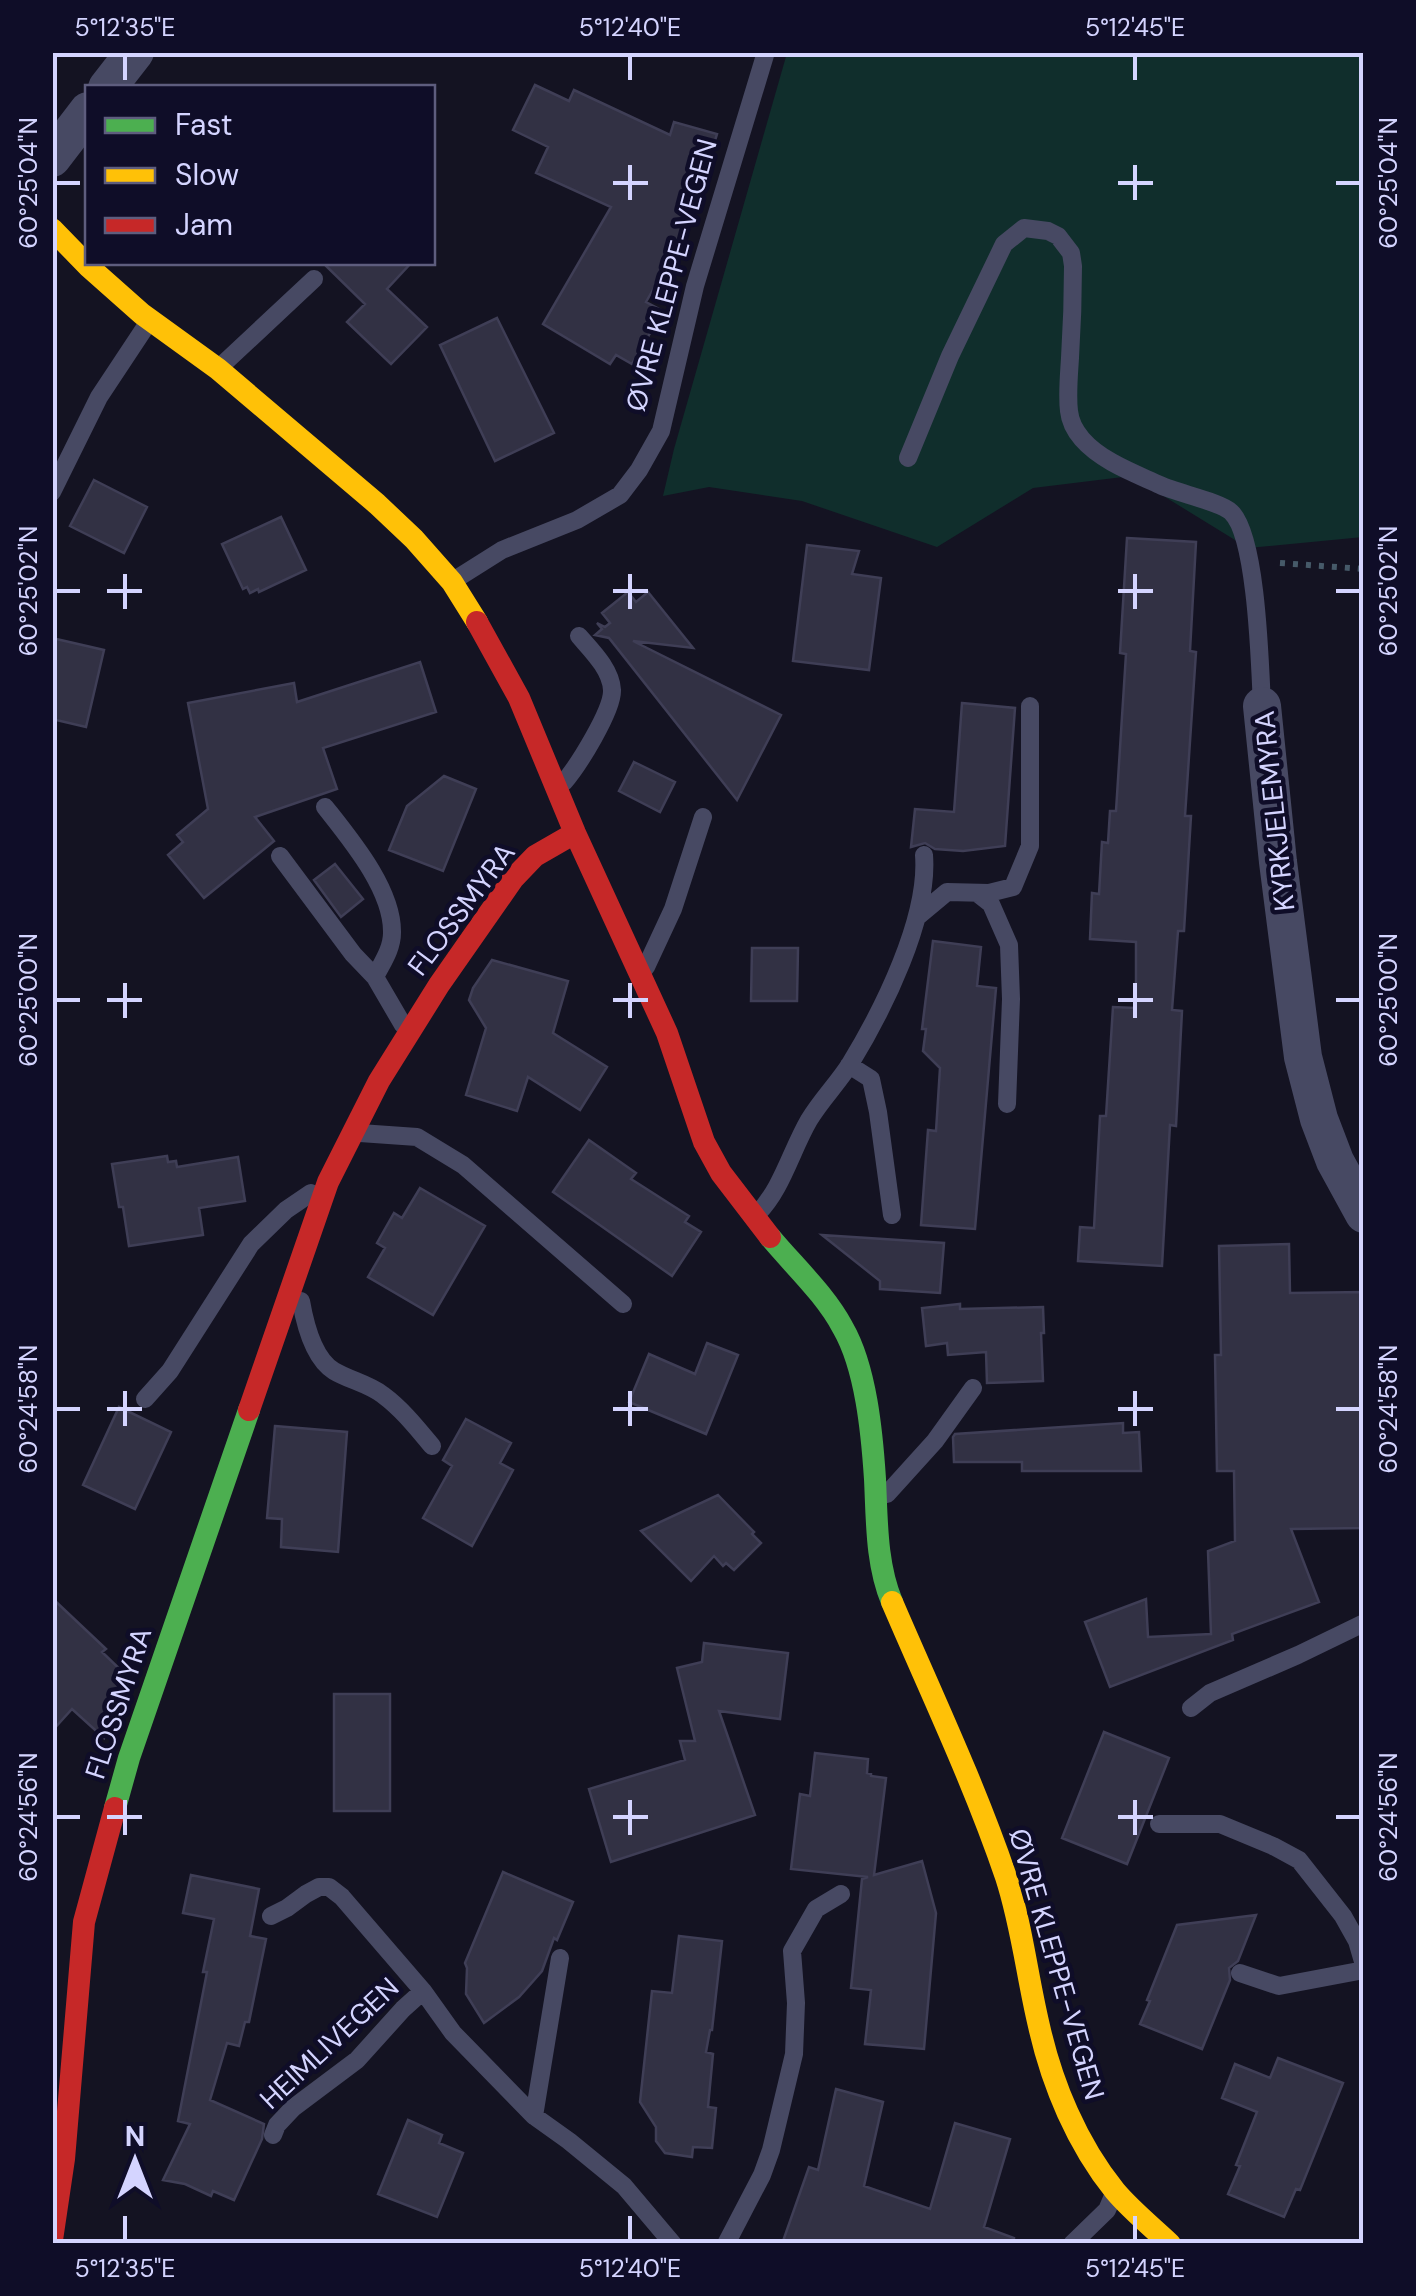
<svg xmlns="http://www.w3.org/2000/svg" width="1416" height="2296" font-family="'DM Sans',sans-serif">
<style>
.green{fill:#102e2c}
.building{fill:#323144;stroke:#3f3e56;stroke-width:2.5}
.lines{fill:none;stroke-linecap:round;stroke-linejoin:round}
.path{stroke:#465a69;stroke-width:6;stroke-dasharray:5 8;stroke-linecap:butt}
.lane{stroke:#474963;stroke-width:18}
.street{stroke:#474963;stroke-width:38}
.fast{stroke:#4caf50;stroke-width:22}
.slow{stroke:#ffc107;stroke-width:22}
.jam{stroke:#c62828;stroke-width:22}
.ticks{fill:none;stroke:#d4d4ff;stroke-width:4}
.labels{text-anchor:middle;stroke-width:9;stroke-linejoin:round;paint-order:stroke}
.street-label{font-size:28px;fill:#d4d4ff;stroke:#0f0d28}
.neatline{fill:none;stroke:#d4d4ff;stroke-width:4}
.ticks-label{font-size:25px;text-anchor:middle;fill:#d4d4ff}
</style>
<rect width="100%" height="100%" fill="#141322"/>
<path class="green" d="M787,53H1363V537L1248,548L1131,476L1033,488L937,547L802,501L709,487L663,496L674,449Z"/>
<path class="building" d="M535,85L569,101L574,90L670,135L674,122L717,134L688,229L646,302L663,311L632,364L616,355L610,364L543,324L611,207L536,173L548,147L513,130Z
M322,262H412L387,289L427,327L391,364L347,322L365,304Z
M497,318L554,433L495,461L440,345Z
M94,480L147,507L124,553L70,526Z
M281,517L306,570L259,592L258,589L250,593L247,587L243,589L222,544Z
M1127,538L1196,542L1190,651L1196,652L1185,816H1191L1184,931H1178L1172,1010L1182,1011L1176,1126L1170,1125L1162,1266L1078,1261L1080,1227L1094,1228L1100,1116H1106L1113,1007L1136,1008V942L1090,939L1092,893L1099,894L1102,842L1108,843L1110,811H1116L1126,654L1120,653Z
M807,545L859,551L852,574L881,578L869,670L793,661Z
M628,592L636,602L648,592L693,648L633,641L781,715L737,800L609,638L595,635L602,629L597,623L605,627L610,623L602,613Z
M52,638L104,650L86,727L52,719Z
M420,662L436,712L323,748L337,789L255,817L274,841L204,898L168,855L183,842L177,835L208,809L188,703L294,683L297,702Z
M962,703L1015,708L1005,846L963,851L935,849L925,843L911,847L915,809L954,812Z
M634,762L675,782L660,812L619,791Z
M444,776L476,789L443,871L389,850L407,806Z
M335,864L363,899L341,917L314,880Z
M933,941L981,947L977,986L996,988L975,1229L921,1225L928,1130L936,1131L940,1068L923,1051L926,1029H922Z
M752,948H798L797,1001H751Z
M492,960L568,981L553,1033L607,1067L580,1110L528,1077L517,1111L466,1095L486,1028L469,1000L473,988Z
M589,1140L636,1173L631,1179L689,1216L685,1222L701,1232L672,1276L553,1192Z
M167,1156L168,1162L176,1161L177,1167L238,1157L245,1201L199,1208L203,1235L129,1246L123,1207H119L112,1164Z
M420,1188L485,1226L433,1315L368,1277L385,1248L377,1243L394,1213L402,1218Z
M822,1235L944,1243L940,1293L880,1289V1281Z
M1289,1244L1290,1293L1364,1292V1528L1291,1529L1319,1602L1232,1634L1233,1640L1110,1687L1085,1622L1146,1599L1148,1637L1211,1634L1208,1551L1235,1541L1234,1471H1217L1215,1355H1221L1219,1246Z
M960,1304V1309L1043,1307L1044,1333H1041L1043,1381L987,1383L986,1352L948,1355L947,1343L926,1346L922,1308Z
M707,1343L738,1355L706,1434L629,1402L649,1354L695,1374Z
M119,1407L171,1432L135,1509L83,1485Z
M466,1419L511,1443L500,1463L513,1470L472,1546L423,1518L452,1466L443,1460Z
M1123,1423V1433L1139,1432L1141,1471H1022V1462H954L953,1437L955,1434Z
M275,1426L347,1432L338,1552L281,1547L282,1519L267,1518Z
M718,1495L754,1532L752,1534L761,1543L734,1570L726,1563L723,1566L714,1556L691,1581L641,1531Z
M52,1598L106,1649L102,1652L126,1675L104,1738L72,1709L52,1731Z
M704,1643L788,1653L780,1719L719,1711L755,1815L611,1862L589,1789L685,1760L680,1741H695L677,1668L702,1662Z
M334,1694H390V1811H334Z
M1104,1732L1169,1758L1127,1864L1062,1838Z
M815,1753L868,1759L867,1773L871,1774V1776L886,1778L874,1875L922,1861L936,1913L924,2049L865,2044L871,1990L851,1988L862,1879L868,1877L791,1869L800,1794L810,1796Z
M503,1872L573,1902L557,1940L554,1938L542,1971L519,1997L484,2023L466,1994L467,1968L465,1963Z
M191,1875L259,1889L250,1936L266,1939L249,2022H245L239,2046L227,2043L210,2100L264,2124L262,2139L234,2200L213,2191L211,2196L185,2184L163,2180L190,2124L178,2121L207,1972H203L214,1919L183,1913Z
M1256,1915L1238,1961L1229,1968L1230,1980L1202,2049L1140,2024L1150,2001L1147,2000L1177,1925Z
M679,1936L722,1941L712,2030H710L706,2052L713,2054L708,2107L716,2108L712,2148L693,2147L692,2157L665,2153L656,2141V2127L640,2102L652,1991L672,1993Z
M1278,2058L1343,2083L1300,2190L1296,2189L1284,2217L1228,2194L1240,2166L1236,2165L1257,2112L1222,2098L1235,2064L1270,2078Z
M836,2089L883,2102L864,2186L930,2209L955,2123L1010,2139L984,2227L1014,2238L1013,2244H782L809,2167L818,2170Z
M408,2120L442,2135L439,2143L463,2153L437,2217L378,2194Z"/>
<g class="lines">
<path class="path" d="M1280,563L1364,569"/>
<path class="lane" d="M222,365L314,279
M908,458L950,356L1004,244L1024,228L1048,231L1058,236L1071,253L1073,266C1073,297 1072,327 1070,358C1069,375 1067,394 1069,411C1070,421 1076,432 1082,439C1101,461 1134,473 1160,485C1177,493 1221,502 1231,512C1257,536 1260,667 1262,706
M52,492L99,397L148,323
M456,579L502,550L577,520L620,495L639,470L661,431L695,286L766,52
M564,782C578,766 613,710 612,690C611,669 591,650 579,636
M325,807C351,840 393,890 392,933C392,949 382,963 375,977
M280,856L353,954L375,977L403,1025
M977,893L991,904L1009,945L1011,999L1007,1104
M917,917L947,892L989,893L1013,887L1030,846V706
M646,967L673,909L703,817
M849,1065L871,1079L878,1112L892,1215
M360,1133L417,1137L463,1165L623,1304
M757,1214C782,1189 791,1151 809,1120C821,1100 838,1083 850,1064C883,1010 929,918 924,855
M301,1301C305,1324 313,1358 334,1371C349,1380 369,1384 383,1395C402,1409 417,1428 432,1446
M145,1399L170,1371L251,1244L286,1210L311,1193
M887,1494L935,1441L973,1388
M1191,1708L1210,1693L1298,1655L1364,1623
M1159,1824H1220L1273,1846L1299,1860L1343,1916L1357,1941L1364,1965
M271,1916L287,1908L306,1894L319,1887H329L342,1897L423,1991L453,2033L534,2116L569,2141L624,2186L673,2244
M1240,1973L1279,1986L1364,1970
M534,2116L560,1958
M273,2135L277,2125L293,2108L357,2060L403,2009L423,1991
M726,2244L762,2175L771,2150L794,2054L796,2003L792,1951L816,1909L841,1894
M1072,2244L1107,2210L1113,2196"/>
<path class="street" d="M107,88L135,52
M52,158L88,111
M1262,706L1278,862L1303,1057L1319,1119L1335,1161L1364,1214"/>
<path class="fast" d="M770,1237C794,1266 825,1294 843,1328C866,1368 872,1433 875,1479C877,1520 876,1564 892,1602
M115,1808L129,1758L249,1410"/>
<path class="slow" d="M52,229L89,267L142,314L218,369L377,504L414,539L452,582L477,622
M892,1602C931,1693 974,1783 1006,1877C1022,1926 1027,1976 1039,2026C1052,2084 1077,2144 1115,2191C1131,2210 1152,2227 1170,2244"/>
<path class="jam" d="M477,622L519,698L575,833L667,1033L704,1142L721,1173L770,1237
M249,1410L328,1182L379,1081L439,985L513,879L535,856L575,833
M52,2240L64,2159L84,1922L115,1808"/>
</g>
<path class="ticks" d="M125,55V80M630,55V80M1135,55V80M630,165V200M1135,165V200M55,183H80M613,183H648M1118,183H1153M1336,183H1361M125,574V609M630,574V609M1135,574V609M55,591H80M107,591H142M613,591H648M1118,591H1153M1336,591H1361M125,983V1018M630,983V1018M1135,983V1018M55,1000H80M107,1000H142M613,1000H648M1118,1000H1153M1336,1000H1361M125,1391V1426M630,1391V1426M1135,1391V1426M55,1409H80M107,1409H142M613,1409H648M1118,1409H1153M1336,1409H1361M125,1800V1835M630,1800V1835M1135,1800V1835M55,1817H80M107,1817H142M613,1817H648M1118,1817H1153M1336,1817H1361M125,2216V2241M630,2216V2241M1135,2216V2241"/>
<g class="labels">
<g class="street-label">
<text transform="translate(671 275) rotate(-75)" y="10">ØVRE KLEPPE-VEGEN</text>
<text transform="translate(1274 811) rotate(-96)" y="10">KYRKJELEMYRA</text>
<text transform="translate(461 909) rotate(-53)" y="10">FLOSSMYRA</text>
<text transform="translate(118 1703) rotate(-72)" y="10">FLOSSMYRA</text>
<text transform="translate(1057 1964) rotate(74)" y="10">ØVRE KLEPPE-VEGEN</text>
<text transform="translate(329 2043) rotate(-43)" y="10">HEIMLIVEGEN</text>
</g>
</g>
<rect width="1416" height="2296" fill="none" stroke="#0f0d28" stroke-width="110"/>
<rect x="85" y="85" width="350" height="180" fill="#0f0d28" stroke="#5e5d7e" stroke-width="2.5"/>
<rect x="105" y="118" width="50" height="15" fill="#4caf50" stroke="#5e5d7e" stroke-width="2.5"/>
<text x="175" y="135" font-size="30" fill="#d4d4ff">Fast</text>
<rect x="105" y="168" width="50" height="15" fill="#ffc107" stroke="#5e5d7e" stroke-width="2.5"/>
<text x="175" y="185" font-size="30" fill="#d4d4ff">Slow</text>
<rect x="105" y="218" width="50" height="15" fill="#c62828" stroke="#5e5d7e" stroke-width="2.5"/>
<text x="175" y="235" font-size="30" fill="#d4d4ff">Jam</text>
<g transform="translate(135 2161)" stroke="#0f0d28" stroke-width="8" paint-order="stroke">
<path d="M0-8L18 38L0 25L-18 38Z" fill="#d4d4ff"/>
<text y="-15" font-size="28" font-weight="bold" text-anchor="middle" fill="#d4d4ff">N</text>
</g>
<rect x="55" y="55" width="1306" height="2186" class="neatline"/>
<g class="ticks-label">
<text x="125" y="36">5°12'35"E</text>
<text x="630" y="36">5°12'40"E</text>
<text x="1135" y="36">5°12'45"E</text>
<text transform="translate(28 183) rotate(-90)" y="9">60°25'04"N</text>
<text transform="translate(1388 183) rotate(-90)" y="9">60°25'04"N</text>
<text transform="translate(28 591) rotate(-90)" y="9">60°25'02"N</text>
<text transform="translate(1388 591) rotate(-90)" y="9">60°25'02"N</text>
<text transform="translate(28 1000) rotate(-90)" y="9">60°25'00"N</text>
<text transform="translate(1388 1000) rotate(-90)" y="9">60°25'00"N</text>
<text transform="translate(28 1409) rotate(-90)" y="9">60°24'58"N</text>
<text transform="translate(1388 1409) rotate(-90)" y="9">60°24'58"N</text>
<text transform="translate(28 1817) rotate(-90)" y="9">60°24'56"N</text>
<text transform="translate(1388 1817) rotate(-90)" y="9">60°24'56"N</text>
<text x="125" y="2277">5°12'35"E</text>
<text x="630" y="2277">5°12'40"E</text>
<text x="1135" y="2277">5°12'45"E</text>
</g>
</svg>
